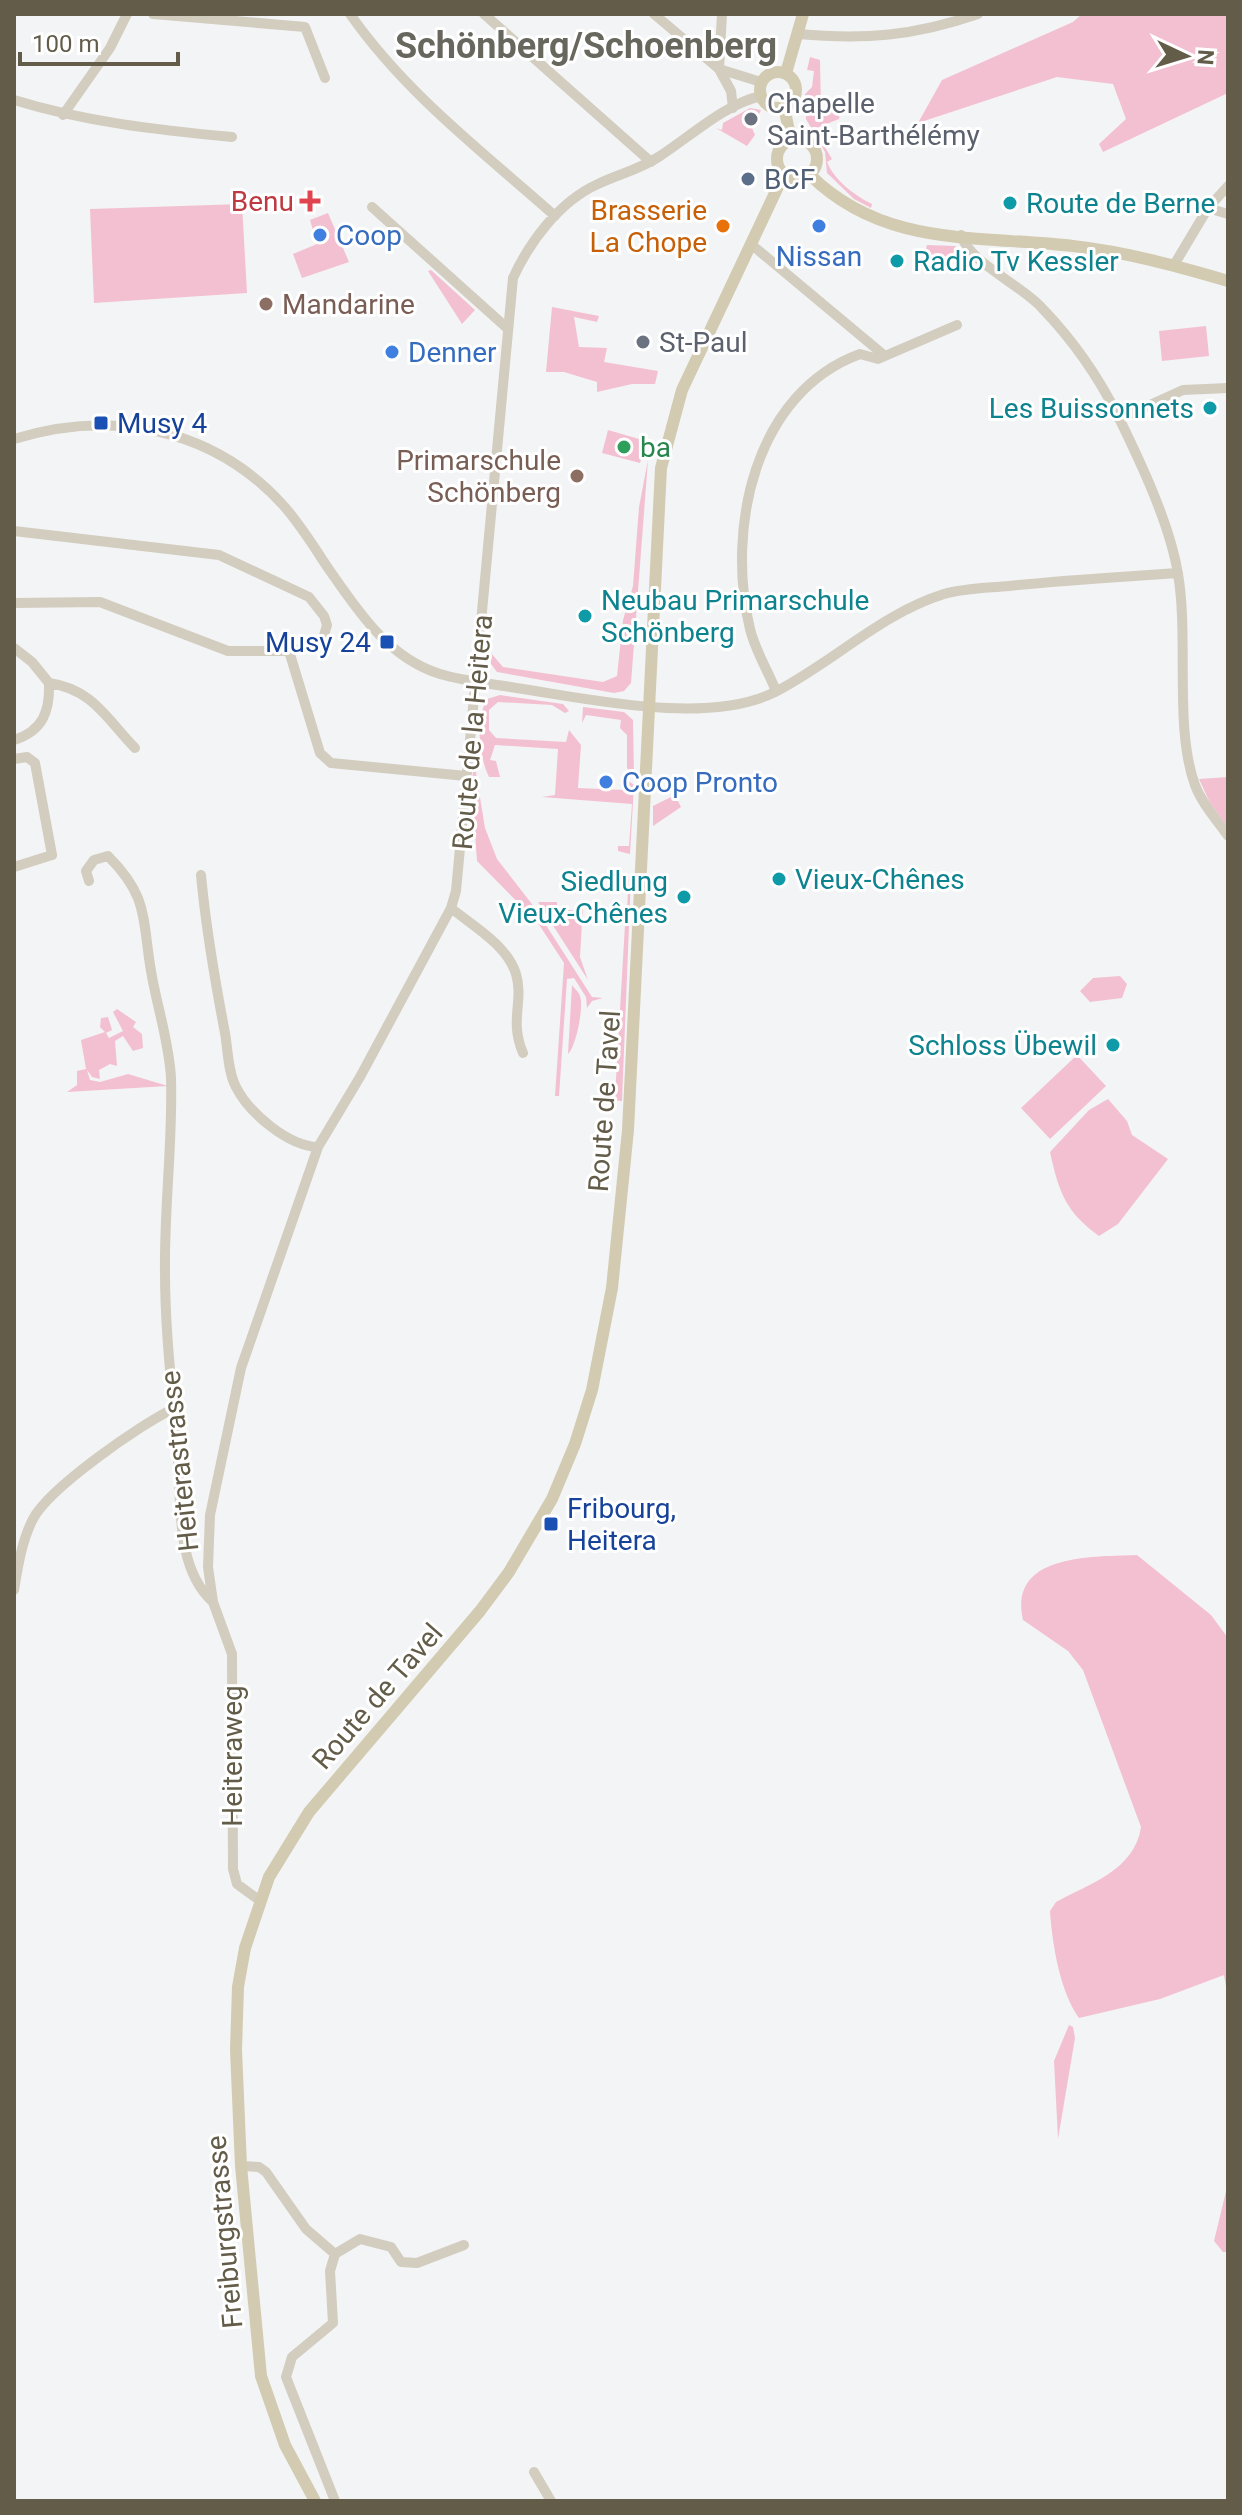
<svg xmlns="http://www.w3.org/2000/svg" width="1242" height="2515" font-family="Roboto,sans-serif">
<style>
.green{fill:#f3c0d1}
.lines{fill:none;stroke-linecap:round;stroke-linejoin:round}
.minor{stroke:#d3cdc0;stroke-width:10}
.major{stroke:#d2cbb1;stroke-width:12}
.worship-dot{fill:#6b7280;stroke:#fff;stroke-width:3}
.service-dot{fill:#5c6f8a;stroke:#fff;stroke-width:3}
.health-dot{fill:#e0444e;stroke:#fff;stroke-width:3}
.culture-dot{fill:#0f9aa8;stroke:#fff;stroke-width:3}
.food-dot{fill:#e8710a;stroke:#fff;stroke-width:3}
.shop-dot{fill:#3f7fe0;stroke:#fff;stroke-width:3}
.education-dot{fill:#8d6e63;stroke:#fff;stroke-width:3}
.transit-dot{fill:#1a4fb4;stroke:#fff;stroke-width:3}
.leisure-dot{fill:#2e9e5b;stroke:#fff;stroke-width:3}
.labels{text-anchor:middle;stroke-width:6;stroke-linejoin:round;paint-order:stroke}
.worship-label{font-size:28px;fill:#5b616d;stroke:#fff;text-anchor:start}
.service-label{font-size:28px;fill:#4e5e75;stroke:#fff;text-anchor:start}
.health-label{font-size:28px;fill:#be3a42;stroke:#fff;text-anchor:end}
.culture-label{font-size:28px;fill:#0d838f;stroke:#fff;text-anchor:start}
.food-label{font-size:28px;fill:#c56008;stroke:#fff;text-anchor:end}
.shop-label{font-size:28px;fill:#366cbe;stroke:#fff;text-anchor:start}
.education-label{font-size:28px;fill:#785e54;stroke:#fff;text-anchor:start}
.transit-label{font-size:28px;fill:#164399;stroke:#fff;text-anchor:start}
.leisure-label{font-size:28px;fill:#27864d;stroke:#fff;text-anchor:start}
.street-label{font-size:28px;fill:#625c49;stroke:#fff}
.district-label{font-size:36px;font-weight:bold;fill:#68675e;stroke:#fff}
</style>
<rect width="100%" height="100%" fill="#f3f4f5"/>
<path class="green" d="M1082,14H1228V93L1103,152L1099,144L1126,119L1113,84L1057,77L918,123L942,80L1073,22Z
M810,57L820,60L821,111L840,112L839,119L814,129L832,159L827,162C835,181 854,195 872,204L871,208L854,199L827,173L825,152L806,119L805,94L812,87L814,71L807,70Z
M750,108L761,110L752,128L755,135L747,146L716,128L722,130L723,123Z
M242,204L247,293L94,303L90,209Z
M328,213L349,262L302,278L293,254L317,244L310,220Z
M927,245L955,246L969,257L962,263L924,255Z
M431,270L475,310L462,324L428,271Z
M552,307L599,316L597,322L574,317L579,347L607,348L604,362L658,371L655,384H632L597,392V382L564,372H546Z
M1206,326L1209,356L1162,361L1159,331Z
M608,430L646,441L640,463L602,453Z
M648,460L631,683L624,691L614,693L497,672L491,664V653L503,667L603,682L617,676L623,620L633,586L639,507Z
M500,695L563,704L569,711L565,713L552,705L498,702L489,710V730L496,738L566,742L569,730L581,745L578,788L624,790L627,780L634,785L630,854L618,851V846H629L632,804L542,797L555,795L558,749L495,745L490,760L496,761L500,777H489C479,756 475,721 487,699Z
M583,707L624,712L633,720L634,777L627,768V735L620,728L621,720L586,715L582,723Z
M474,760L485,828L497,859L535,908L592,997L603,998L592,1001L587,1008L586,997L574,978L567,979L559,1096H555L564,963L538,923L477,861L473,804L470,803Z
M1228,777V828L1210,803L1199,779Z
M675,795L681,807L653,826V806Z
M620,874L631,876L622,1101L610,1100L615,1096L625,924L617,923V915H627L628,889L619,887Z
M538,902H557V909L579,911L583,904L580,957L588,980Z
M1120,976L1127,984L1122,998L1090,1002L1080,991L1093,978Z
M572,985C574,988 579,992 580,996C584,1007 576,1047 568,1054Z
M117,1009L136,1022L133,1027L142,1034L143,1048L133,1051L123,1036L115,1041L117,1066L110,1064L99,1070L100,1079L92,1077L87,1070L90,1080L100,1082L128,1074L168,1086L67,1092L77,1085V1071L86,1069L81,1040L105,1032L100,1027L101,1018L108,1017L112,1030L106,1033L109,1038L123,1031L113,1012Z
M1077,1055L1106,1086L1050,1139L1021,1108Z
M1108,1099L1127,1121L1132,1135L1168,1159L1118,1224L1099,1236C1066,1212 1059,1193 1050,1152L1089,1110Z
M1137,1555L1211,1615L1228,1638V1998L1224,1975L1160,1999L1079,2018C1060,1992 1052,1943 1050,1911L1056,1902C1089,1884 1135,1870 1141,1827L1083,1670L1068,1651L1023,1620C1008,1553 1093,1557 1137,1555Z
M1069,2025L1073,2027L1075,2038L1058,2139L1054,2061Z
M1228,2183V2252H1223L1214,2241Z"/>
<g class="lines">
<path class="minor" d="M153,14L305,27L325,78
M350,14C406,94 483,152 555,216
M484,14L651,162
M654,14L719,69L761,82
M722,14L719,69L731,91L733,108
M798,34C865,40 914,36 978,14
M14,100C86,122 157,130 232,137
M63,115L110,48L127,14
M372,207L507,328
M1208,208L1228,186
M961,235C969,262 1021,285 1041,307C1072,339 1098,376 1118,416C1140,461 1170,524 1178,574C1189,638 1174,728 1195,785C1202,804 1217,820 1228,836
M752,245L885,356
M1174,265L1208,208L1228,214
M1119,419L1183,390L1228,388
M14,439C111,409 212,427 283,505C300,524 314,547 328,568C358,611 388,658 440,674C467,682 495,684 523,689C594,700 709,725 775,692C832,663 882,613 944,594C965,588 988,588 1009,586C1065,580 1122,577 1178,573
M14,531L219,555L309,597L324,616L327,625L323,639L312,646L289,651
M14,603L100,602L228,651H289L320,753L331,763L466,776
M14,648L32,662L49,683C92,689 106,718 135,748
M776,691C768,671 755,650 750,629C726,529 754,393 860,354L878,359L957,325
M14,740C43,731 50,711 49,683
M14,759L27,757L35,763L52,855L14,867
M201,875C206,929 215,981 225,1033C228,1050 228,1073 236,1087C249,1113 288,1146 318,1147L360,1077L451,908L456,891L513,278C530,241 560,201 598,184C619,174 641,169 660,156C691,136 725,104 761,96
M89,881L86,871L94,860L108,856C149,897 142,918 151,971C157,1007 169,1041 171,1078C173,1142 164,1207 165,1272C165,1335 173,1396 178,1459C181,1505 176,1569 213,1602
M451,908C473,926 507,945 516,974C524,1001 509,1021 523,1053
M14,1590C18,1566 22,1540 33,1519C49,1488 141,1424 173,1409
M259,1900L237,1884L233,1869L232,1654L213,1602L208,1567L210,1515L241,1368L318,1147
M241,2166L259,2167L266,2172L306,2229L335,2254L360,2239L391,2247L401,2262L417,2263L464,2245
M335,2254L330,2271L333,2323L292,2357L286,2377L335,2501
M534,2472L551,2501"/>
<path class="major" d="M760 90a18 18 0 1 1 36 0a18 18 0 1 1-36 0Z
M786,73L803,14
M784,107L791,140
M777 159a20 20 0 1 1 40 0a20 20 0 1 1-40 0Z
M810,175C884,248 978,235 1073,246C1126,252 1177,266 1228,281
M315,2501L285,2445L261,2376L241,2166L236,2050L238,1987L245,1948L269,1877L309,1812L480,1611L509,1572L552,1499L575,1444L592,1390L612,1288L628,1130L661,468L682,390L784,174"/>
</g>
<g class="worship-dot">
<circle cx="751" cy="119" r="8"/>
<circle cx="643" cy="342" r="8"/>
</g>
<circle class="service-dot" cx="748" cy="179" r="8"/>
<path class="health-dot" d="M306 189h8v8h8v8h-8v8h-8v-8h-8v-8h8z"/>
<g class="culture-dot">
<circle cx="1010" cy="203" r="8"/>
<circle cx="897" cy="261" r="8"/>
<circle cx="1210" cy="408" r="8"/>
<circle cx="585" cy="616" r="8"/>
<circle cx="779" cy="879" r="8"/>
<circle cx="684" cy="897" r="8"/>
<circle cx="1113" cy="1045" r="8"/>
</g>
<circle class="food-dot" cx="723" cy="226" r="8"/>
<g class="shop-dot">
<circle cx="819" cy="226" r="8"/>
<circle cx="320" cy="235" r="8"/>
<circle cx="392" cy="352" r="8"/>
<circle cx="606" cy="782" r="8"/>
</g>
<g class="education-dot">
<circle cx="266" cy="304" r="8"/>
<circle cx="577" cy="476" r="8"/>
</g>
<g class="transit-dot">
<rect x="93" y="415" width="16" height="16" rx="4"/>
<rect x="379" y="634" width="16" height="16" rx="4"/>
<rect x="543" y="1516" width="16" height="16" rx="4"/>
</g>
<circle class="leisure-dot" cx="624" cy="447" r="8"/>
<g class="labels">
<g class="worship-label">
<text x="767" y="113">Chapelle<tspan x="767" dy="32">Saint-Barthélémy</tspan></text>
<text x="659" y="352">St-Paul</text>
</g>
<g class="service-label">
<text x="764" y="189">BCF</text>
</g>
<g class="health-label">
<text x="294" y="211">Benu</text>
</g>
<g class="culture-label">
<text x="1026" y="213">Route de Berne</text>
<text x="913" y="271">Radio Tv Kessler</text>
<text x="1194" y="418" text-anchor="end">Les Buissonnets</text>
<text x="601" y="610">Neubau Primarschule<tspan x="601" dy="32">Schönberg</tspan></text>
<text x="795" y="889">Vieux-Chênes</text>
<text x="668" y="891" text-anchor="end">Siedlung<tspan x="668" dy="32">Vieux-Chênes</tspan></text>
<text x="1097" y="1055" text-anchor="end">Schloss Übewil</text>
</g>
<g class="food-label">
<text x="707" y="220">Brasserie<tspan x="707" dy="32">La Chope</tspan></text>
</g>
<g class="shop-label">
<text x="336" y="245">Coop</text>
<text x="819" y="266" text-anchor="middle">Nissan</text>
<text x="408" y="362">Denner</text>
<text x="622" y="792">Coop Pronto</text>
</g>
<g class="education-label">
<text x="282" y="314">Mandarine</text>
<text x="561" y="470" text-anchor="end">Primarschule<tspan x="561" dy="32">Schönberg</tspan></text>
</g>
<g class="transit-label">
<text x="117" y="433">Musy 4</text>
<text x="371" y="652" text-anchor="end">Musy 24</text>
<text x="567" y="1518">Fribourg,<tspan x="567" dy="32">Heitera</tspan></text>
</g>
<g class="leisure-label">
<text x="640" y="457">ba</text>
</g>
<g class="street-label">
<text transform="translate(472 732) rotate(-85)" y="10">Route de la Heitera</text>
<text transform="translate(604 1101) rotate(-86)" y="10">Route de Tavel</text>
<text transform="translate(179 1461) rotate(-96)" y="10">Heiterastrasse</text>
<text transform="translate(377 1696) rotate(-49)" y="10">Route de Tavel</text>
<text transform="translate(232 1756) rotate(-90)" y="10">Heiteraweg</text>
<text transform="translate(224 2232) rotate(-95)" y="10">Freiburgstrasse</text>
</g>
<g class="district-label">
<text x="586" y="58">Schönberg/Schoenberg</text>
</g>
</g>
<rect width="1242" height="2515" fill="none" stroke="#625c49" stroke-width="32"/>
<g transform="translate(1186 56) rotate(94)" stroke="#ffffff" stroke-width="6" paint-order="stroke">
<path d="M0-6L14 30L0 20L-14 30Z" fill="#625c49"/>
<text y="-12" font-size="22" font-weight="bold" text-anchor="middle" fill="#625c49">N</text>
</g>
<path d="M20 52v12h158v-12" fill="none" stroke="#625c49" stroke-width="4"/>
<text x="32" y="52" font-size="24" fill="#625c49" stroke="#ffffff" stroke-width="6" paint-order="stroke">100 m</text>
</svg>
